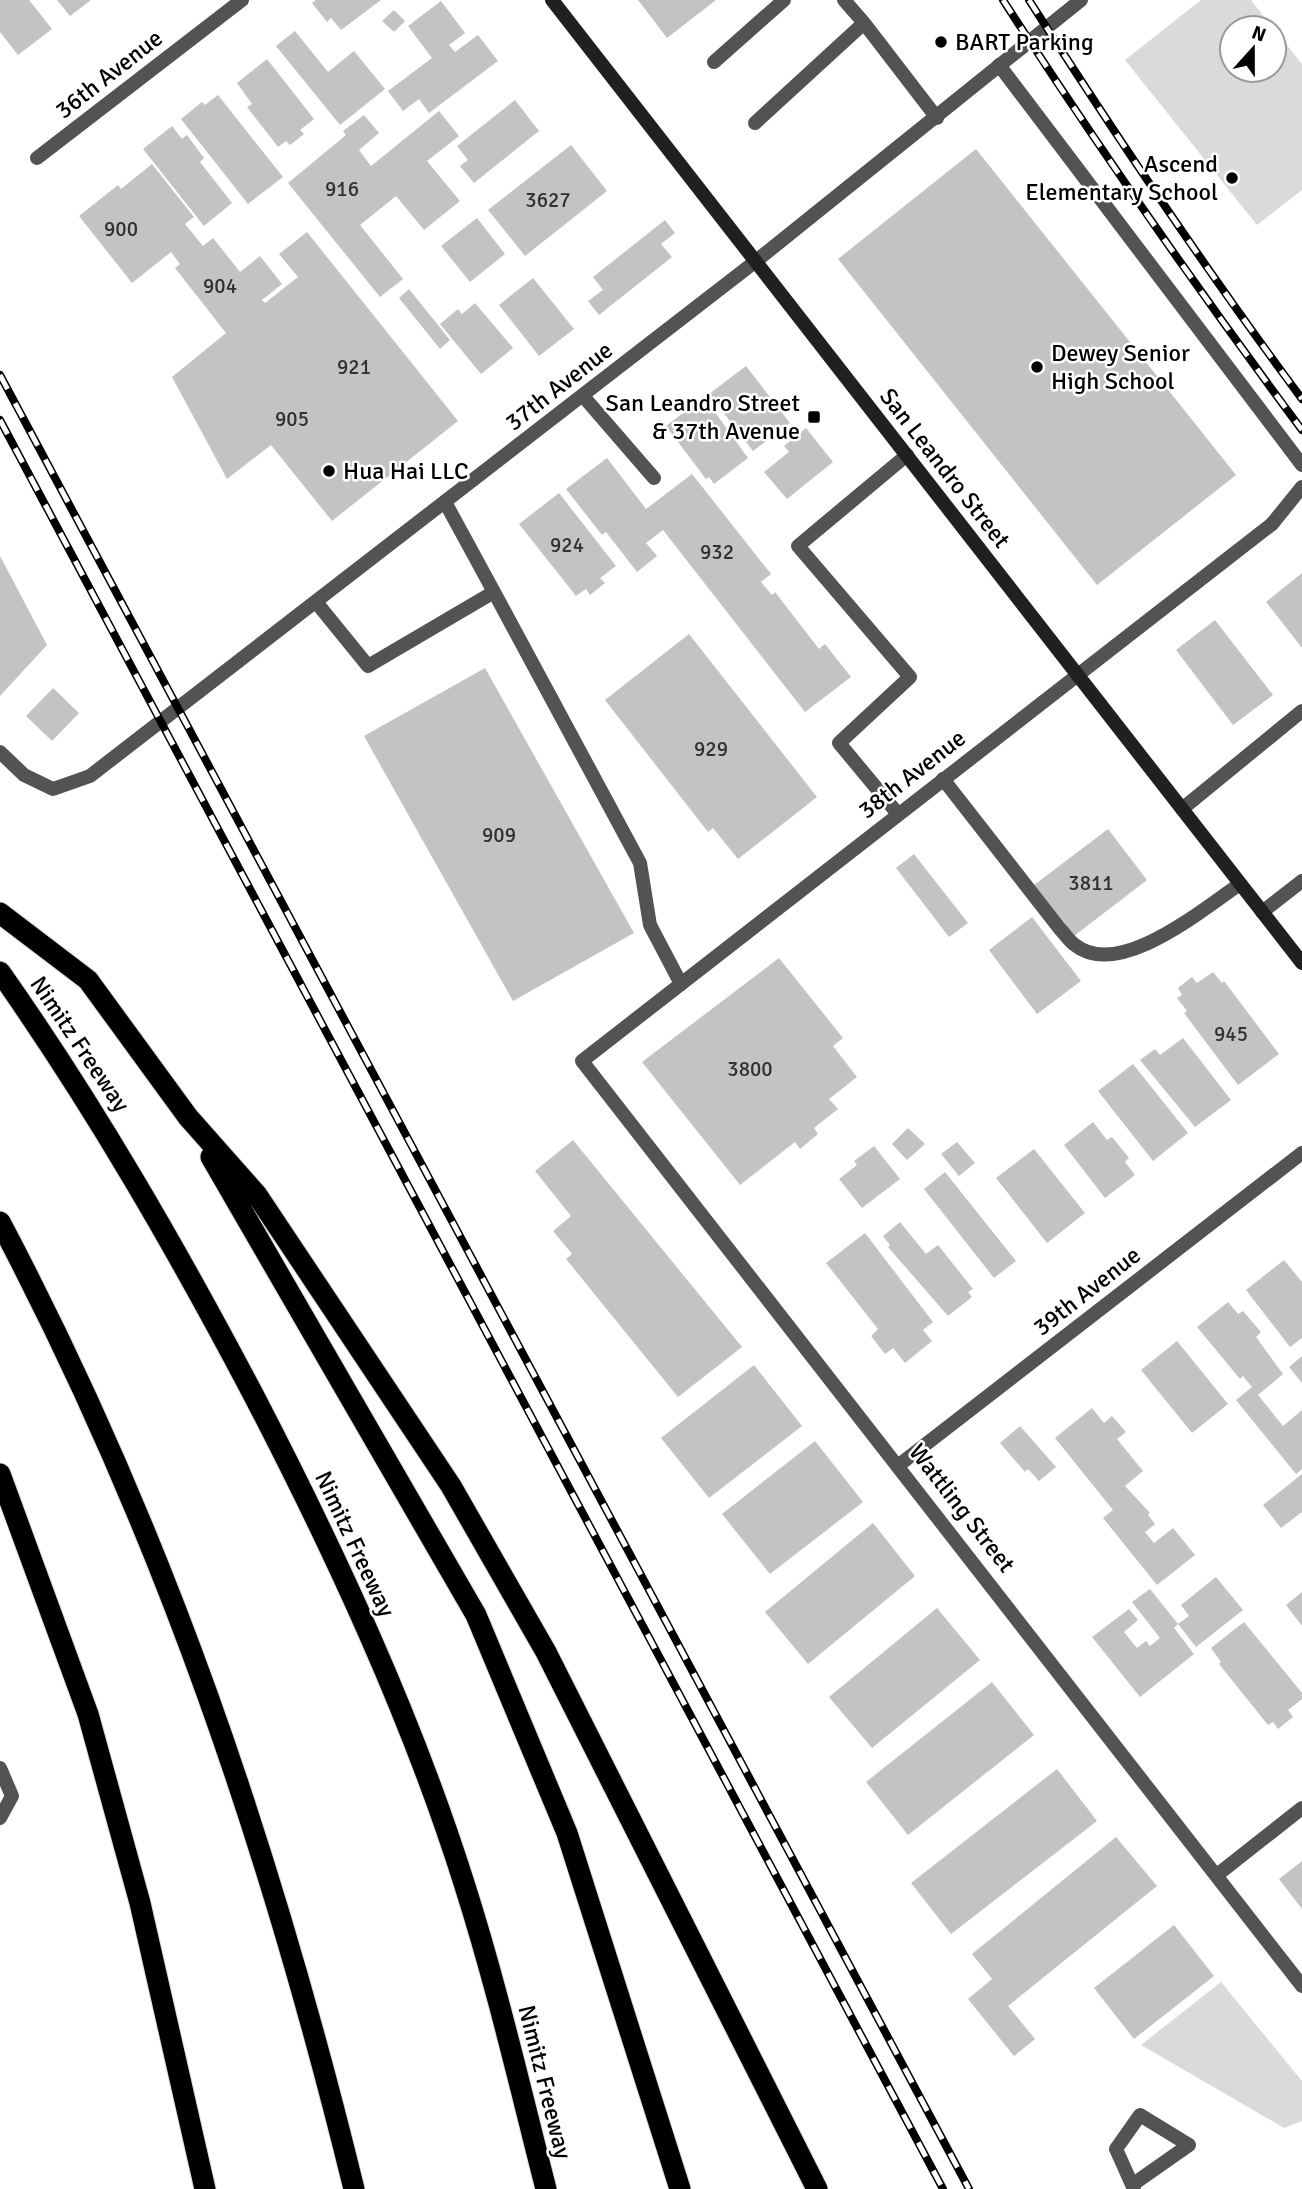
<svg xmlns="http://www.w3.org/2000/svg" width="1302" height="2189" font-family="Signika,sans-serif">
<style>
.green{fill:#dadada}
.building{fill:#c3c3c3}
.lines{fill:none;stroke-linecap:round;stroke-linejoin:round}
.highway-casing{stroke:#dbdbdb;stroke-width:23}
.lane{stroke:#535353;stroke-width:14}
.street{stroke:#535353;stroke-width:14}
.secondary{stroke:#202020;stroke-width:14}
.highway{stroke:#000;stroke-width:21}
.rail-casing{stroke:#000;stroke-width:8}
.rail{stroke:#fff;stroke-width:5;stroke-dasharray:16;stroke-linecap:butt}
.poi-dot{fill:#000;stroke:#fff;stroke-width:2.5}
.labels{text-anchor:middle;stroke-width:5;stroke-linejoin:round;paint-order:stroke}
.number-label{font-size:21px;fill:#313131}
.poi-label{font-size:24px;fill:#000;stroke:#fff;text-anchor:start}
.street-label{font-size:24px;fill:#000;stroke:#fff}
</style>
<rect width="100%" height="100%" fill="#fff"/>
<path class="green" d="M1201,0H1251L1273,28H1232V70H1274V29L1302,64V190L1257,225L1125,60Z
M1221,1982L1302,2081V2121L1284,2128L1141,2045Z"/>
<path class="building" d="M0,0H29L52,29L18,55L0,32Z
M57,0H91L70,16Z
M316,0H381L341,30L331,18L327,22L312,3Z
M638,0H716L667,38Z
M441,1L465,33L449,45L455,52L478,35L498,61L429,113L419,99L403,111L388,91L432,58L408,26Z
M394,10L405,21L394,32L382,21Z
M295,31L328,72L354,51L385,89L340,125L276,46Z
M267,59L314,119L300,130L304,134L290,145L286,141L278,147L247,107L252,104L237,83Z
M218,95L283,177L248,204L181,119L202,102L205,105Z
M515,100L539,131L474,183L460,166L468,160L457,146Z
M439,111L459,136L427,161L460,201L424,230L396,196L360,225L403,279L380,297L288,183L346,135L343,131L364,115L379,133L359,150L371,166Z
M172,126L182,139L187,135L204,158L200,162L232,203L204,226L143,149Z
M571,145L607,191L525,256L488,210Z
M976,149L1236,475L1097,585L838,259Z
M152,164L194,217L185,224L203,246L213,238L240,272L260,256L282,284L262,300L265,303L298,277L279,254L307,232L458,421L332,521L271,445L227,479L172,377L226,333L175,268L180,264L171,252L132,283L79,216L118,185L121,189Z
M477,218L505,254L470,282L441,246Z
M665,220L675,233L661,244L672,257L599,315L588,301L603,290L593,277Z
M533,278L574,329L539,356L499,305Z
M409,289L450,340L440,349L399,298Z
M475,303L513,348L481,374L440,324L458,309L462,314Z
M746,366L790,423L753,451L709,394Z
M704,397L748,458L714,484L709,477L706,479L666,426Z
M806,428L833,462L787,499L764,472L789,452L784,446Z
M607,458L646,509L692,474L771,574L761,582L772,595L775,592L819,649L825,644L851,677L805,712L663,530L646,543L657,556L637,572L606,532L602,535L566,489Z
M559,493L616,566L600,578L605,583L590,595L586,589L576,596L519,524Z
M0,556L47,645L0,696Z
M1302,573V648L1266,602Z
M1215,620L1273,695L1233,725L1176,650Z
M689,634L817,797L738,859L713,828L708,832L605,700Z
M485,668L634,933L513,1001L364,736Z
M53,688L79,713L52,741L26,716Z
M1108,829L1147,880L1074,936L1034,885Z
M914,854L968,923L949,937L896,868Z
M1032,917L1081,981L1037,1014L989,950Z
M779,958L843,1038L833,1046L857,1077L829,1099L838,1109L814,1128L818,1134L800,1149L795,1142L740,1185L642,1062Z
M1213,972L1222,983L1224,981L1279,1054L1238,1085L1184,1013L1187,1011L1177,998L1182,995L1178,988L1192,977L1197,983Z
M1183,1038L1231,1100L1195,1127L1140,1060L1155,1049L1160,1055Z
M1133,1064L1188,1133L1153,1161L1098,1091Z
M1093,1122L1107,1140L1112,1137L1129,1158L1125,1162L1135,1175L1105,1198L1064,1145Z
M908,1128L925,1144L907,1160L892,1144Z
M573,1140L742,1347L678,1397L566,1259L572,1254L553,1231L571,1216L535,1171Z
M957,1142L975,1163L959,1176L941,1154Z
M874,1146L900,1179L862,1208L839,1179L857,1165L854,1161Z
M1034,1149L1085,1213L1047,1243L996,1178Z
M945,1172L1016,1261L994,1278L924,1189Z
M900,1222L926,1254L938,1245L973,1289L968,1292L972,1297L948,1316L888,1247L890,1245L883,1236Z
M865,1233L933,1322L923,1330L932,1341L905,1363L893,1348L885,1354L871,1336L878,1329L826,1263Z
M1284,1260L1302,1282V1338L1290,1347L1246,1290Z
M1228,1302L1238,1314L1243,1311L1261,1332L1256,1337L1283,1374L1258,1395L1283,1426L1302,1410V1469L1296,1474L1236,1400L1252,1387L1243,1376L1240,1379L1197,1327Z
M1177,1341L1228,1404L1192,1433L1141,1370Z
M1302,1356V1383L1289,1367Z
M754,1365L802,1426L709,1498L661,1438Z
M1092,1408L1104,1423L1112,1416L1126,1432L1117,1439L1143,1471L1125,1486L1150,1513L1148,1515L1155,1524L1145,1532L1154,1543L1173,1528L1195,1555L1157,1585L1103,1518L1113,1510L1055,1438Z
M1020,1426L1056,1467L1039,1481L1028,1469L1025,1472L1000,1443Z
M815,1441L863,1502L770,1574L722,1514Z
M1302,1474V1512L1281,1528L1263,1505Z
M873,1523L915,1576L808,1664L765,1612Z
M1216,1577L1243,1610L1196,1647L1178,1624L1174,1628L1194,1654L1140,1697L1092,1637L1129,1609L1138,1620L1124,1632L1137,1648L1146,1641L1150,1646L1160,1638L1132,1602L1150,1589L1178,1624L1189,1616L1181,1605Z
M1302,1592V1626L1286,1605Z
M937,1608L980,1660L872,1748L829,1697Z
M1244,1622L1302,1693V1699L1288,1710L1293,1717L1278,1729L1273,1722L1268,1725L1219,1664L1221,1662L1211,1648Z
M992,1682L1034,1735L908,1835L866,1782Z
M1057,1769L1097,1821L951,1934L911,1883Z
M1116,1837L1157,1886L1008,2006L1035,2039L1014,2056L968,1999L992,1979L972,1954Z
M1302,1861V1909L1279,1879Z
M1174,1925L1214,1976L1134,2039L1094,1988Z"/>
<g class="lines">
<defs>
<path id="highway" d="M0,913L88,980L188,1117L257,1195L451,1486L546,1652L817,2189
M0,972C95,1107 176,1248 253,1394C334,1550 411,1715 464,1883C496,1983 520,2087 546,2189
M211,1157L476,1615L567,1833L680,2189
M0,1222C164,1532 271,1850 354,2189
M0,1474L88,1714L140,1903L205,2189"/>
</defs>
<use href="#highway" class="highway-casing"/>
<path class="lane" d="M864,23L937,118
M714,62L784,0
M999,65L1302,465
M755,123L864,23L844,0
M583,396L654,478
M1272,524L1302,487
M494,592L640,863L650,925L681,984
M316,602L368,666L494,592L445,502
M943,779L1060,929C1065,934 1069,941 1075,945C1119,980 1203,909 1240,884
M1182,809L1302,711
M898,814L839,743L910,677L798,546L907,455
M1262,912L1302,881
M0,1768L12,1796
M0,1818L12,1796
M1132,2185L1189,2145L1140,2115L1116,2149L1134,2189"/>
<path class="street" d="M37,158L242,0
M1272,524L582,1061L1302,1986
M0,752L24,775L53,789L90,776L756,261L1081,0
M899,1465L1302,1153
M1217,1875L1302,1808"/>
<path class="secondary" d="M552,0L1302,963"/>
<use href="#highway" class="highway"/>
<defs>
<path id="rail" d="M1003,0C1098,147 1198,290 1302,430
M1029,0C1116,136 1206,270 1302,399
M0,375L969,2189
M0,420L943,2189"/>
</defs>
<use href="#rail" class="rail-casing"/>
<use href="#rail" class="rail"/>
</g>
<g class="poi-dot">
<circle cx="941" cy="42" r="7"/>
<circle cx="1232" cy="178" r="7"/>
<circle cx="1037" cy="367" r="7"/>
<rect x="807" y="410" width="14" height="14" rx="3.5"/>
<circle cx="329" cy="471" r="7"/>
</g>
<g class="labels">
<g class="number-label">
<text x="342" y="196">916</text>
<text x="548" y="207">3627</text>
<text x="121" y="236">900</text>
<text x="220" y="293">904</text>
<text x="354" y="374">921</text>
<text x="292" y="426">905</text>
<text x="567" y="552">924</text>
<text x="717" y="559">932</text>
<text x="711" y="756">929</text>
<text x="499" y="842">909</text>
<text x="1091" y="890">3811</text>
<text x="1231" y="1041">945</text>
<text x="750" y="1076">3800</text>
</g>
<g class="poi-label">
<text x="955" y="50">BART Parking</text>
<text x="1218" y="172" text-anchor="end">Ascend<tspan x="1218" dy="28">Elementary School</tspan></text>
<text x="1051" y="361">Dewey Senior<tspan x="1051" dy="28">High School</tspan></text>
<text x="800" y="411" text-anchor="end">San Leandro Street<tspan x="800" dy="28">&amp; 37th Avenue</tspan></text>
<text x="343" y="479">Hua Hai LLC</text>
</g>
<g class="street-label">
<text transform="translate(109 74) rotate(-38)" y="8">36th Avenue</text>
<text transform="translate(559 386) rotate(-38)" y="8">37th Avenue</text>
<text transform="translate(945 468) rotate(52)" y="8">San Leandro Street</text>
<text transform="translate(912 774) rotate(-38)" y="8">38th Avenue</text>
<text transform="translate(80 1044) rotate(56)" y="8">Nimitz Freeway</text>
<text transform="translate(1087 1291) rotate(-38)" y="8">39th Avenue</text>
<text transform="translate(962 1508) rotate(52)" y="8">Wattling Street</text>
<text transform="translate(355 1544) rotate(65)" y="8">Nimitz Freeway</text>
<text transform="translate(545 2082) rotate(76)" y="8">Nimitz Freeway</text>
</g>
</g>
<g transform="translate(1253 49) rotate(21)"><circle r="33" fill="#ffffff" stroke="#999999" stroke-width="2"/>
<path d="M0-5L12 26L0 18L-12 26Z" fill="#000000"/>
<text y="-10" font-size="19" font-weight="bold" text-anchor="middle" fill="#000000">N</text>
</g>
</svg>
